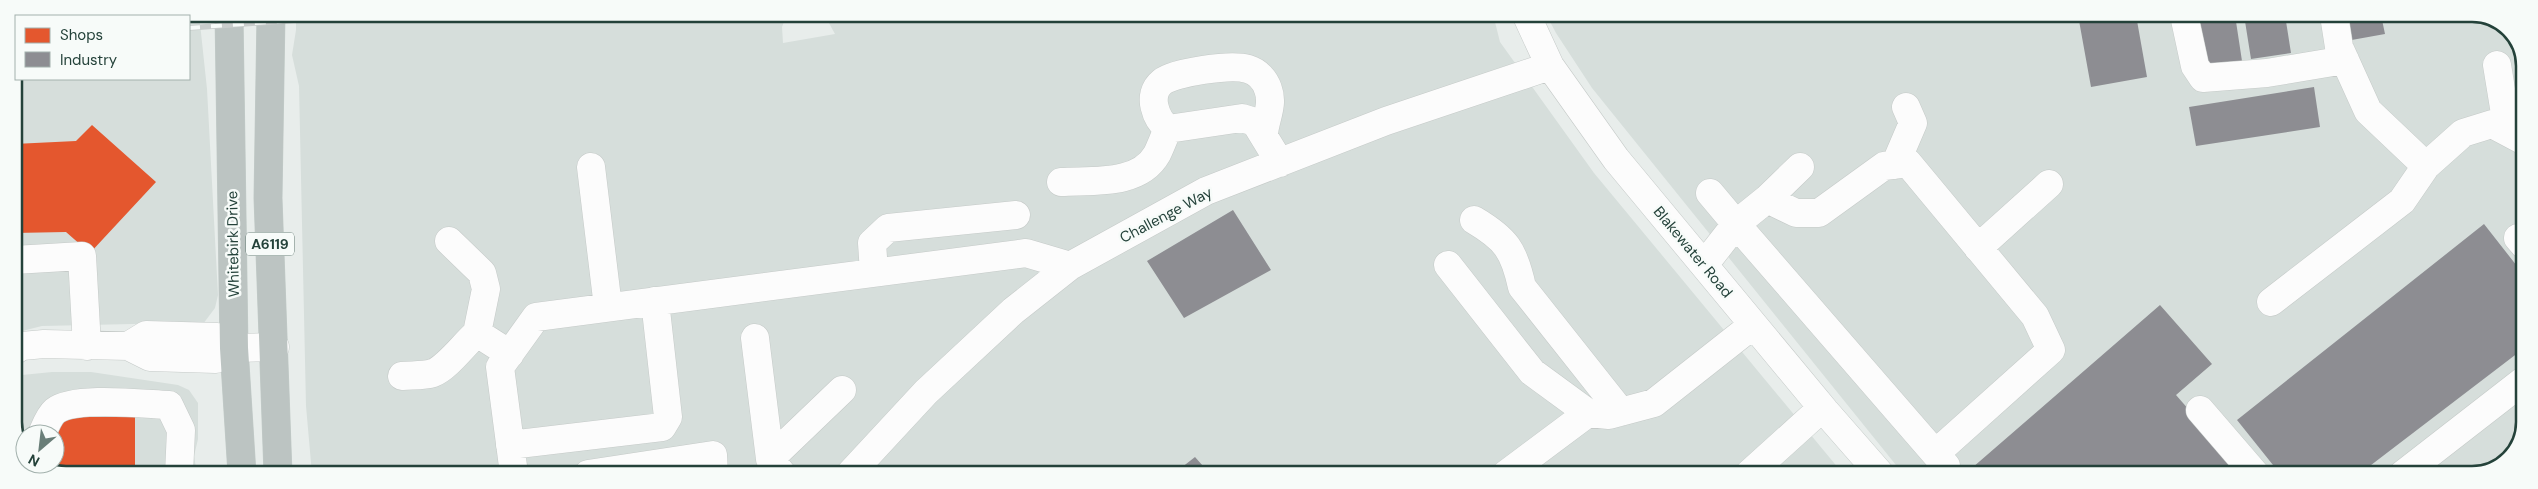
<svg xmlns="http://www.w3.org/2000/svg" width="2538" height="489" font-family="'DM Sans',sans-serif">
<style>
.built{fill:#d6dedb}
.shops{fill:#e4572e}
.industry{fill:#8d8d92}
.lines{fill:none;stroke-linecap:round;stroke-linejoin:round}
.minor-casing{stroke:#c5cac8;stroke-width:29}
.highway-casing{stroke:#c3ccc9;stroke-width:29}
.minor{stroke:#fcfcfc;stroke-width:28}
.highway{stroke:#bcc4c2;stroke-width:28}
.rail-casing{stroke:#c9cdcc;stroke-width:5.5}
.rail{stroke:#f7fbf9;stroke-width:4;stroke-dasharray:11;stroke-linecap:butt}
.labels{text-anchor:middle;stroke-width:5;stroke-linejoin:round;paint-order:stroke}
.shield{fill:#f7fbf9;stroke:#637a73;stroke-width:1}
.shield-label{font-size:14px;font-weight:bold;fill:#24423a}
.street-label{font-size:15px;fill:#24423a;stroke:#f7fbf9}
.rim{fill:none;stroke:#24423a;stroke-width:2.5}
</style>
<rect width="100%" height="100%" fill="#e8edeb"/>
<path class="built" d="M67,14H199L207,89L218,295L215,308L203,324L178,323L42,326L14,333V67L16,61V79H189V16H61Z
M296,14H787L782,27L783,43L835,34L824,14H1493L1500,42L1594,173L1844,475L312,474L306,406L299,86L292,55L296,30Z
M1546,14L2481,15L2511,32L2524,60L2523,432L2506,462L2471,475H1904L1592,88L1556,33Z
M52,372H91L178,385L189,390L198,403V439L194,456L197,474H57L38,464H55V434H25V451L14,429V380L22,375Z"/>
<path class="shops" d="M92,125L156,182L90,253L66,232L14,233V144L76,141Z
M55,417H135V474L55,473Z"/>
<path class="industry" d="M2078,15H2136L2147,77L2091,87Z
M2197,15H2235L2242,61L2205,67Z
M2244,15H2285L2291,53L2251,59Z
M2342,15H2381L2385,34L2346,41Z
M2314,87L2320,127L2196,146L2189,107Z
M1233,210L1271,270L1184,318L1147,261Z
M2484,224L2524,275L2523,349L2358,475H2281L2237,420Z
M2160,305L2212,364L2176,395L2246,475H1966L1965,474Z
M1195,457L1211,475H1172Z"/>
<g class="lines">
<defs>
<path id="minor" d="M1526,14L1550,66L1616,159L1825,411L1881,475
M2184,15L2195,66L2203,78L2267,73L2345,60
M2334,15L2339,47L2368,111L2426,166L2463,133L2492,124L2524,141
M2497,65L2508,132
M1264,134C1265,119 1274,105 1268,89C1265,80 1258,72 1248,69C1231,64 1175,72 1162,82C1146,95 1156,119 1168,129L1242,118L1255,122L1280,163
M1895,165L1913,123L1906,107
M591,167L608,307
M1061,182C1092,180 1139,186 1157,154C1161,146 1164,137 1168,129
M1710,193L1736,224L1767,199L1796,213H1819L1884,166L1908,163L2035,316L2051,350L1936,453
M1767,199L1800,167
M1474,220C1506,239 1514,250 1522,287L1621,412
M2518,238L2524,245
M449,241L482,273L486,289L477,333L510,354
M1978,248L2049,184
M14,260L82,256L87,346
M1448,265L1532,372L1588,413
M1704,265L1736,224L1946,466L1945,475
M874,272L872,243L888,228L1016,215
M2271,302L2402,201L2426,166
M755,338L770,459L783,475
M128,346L146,335L217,337L234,348
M14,351L22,346L44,344L128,346L150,357L216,359L234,348L275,347
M402,376C412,375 423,376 433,373C448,367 464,344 477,333
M2200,410L2256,475
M42,434C45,427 49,416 55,411C74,396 143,404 169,405L181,430L179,474
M510,445L662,427L668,417L655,301
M770,459L842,390
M514,474L500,367L536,317L1026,253L1070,266
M588,474L713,455L714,475
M1749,474L1822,408
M849,475L926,392L1013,311L1070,266L1206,191L1386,121L1550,66
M1505,475L1588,413L1609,415L1654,403L1753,325
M2402,475L2523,381"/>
<path id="highway" d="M229,14L234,348L242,474
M271,14L268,198L278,474"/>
</defs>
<use href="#minor" class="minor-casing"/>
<use href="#highway" class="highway-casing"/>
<use href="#minor" class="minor"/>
<use href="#highway" class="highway"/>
<defs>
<path id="rail" d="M189,19L252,14
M189,28L376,14"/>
</defs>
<use href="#rail" class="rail-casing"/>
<use href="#rail" class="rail"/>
</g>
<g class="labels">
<rect class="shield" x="246" y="232.5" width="48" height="23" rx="4"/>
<g class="shield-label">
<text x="270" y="249">A6119</text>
</g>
<g class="street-label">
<text transform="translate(1166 215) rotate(-28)" y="5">Challenge Way</text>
<text transform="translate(233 244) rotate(-91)" y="5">Whitebirk Drive</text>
<text transform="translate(1693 252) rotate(50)" y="5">Blakewater Road</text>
</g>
</g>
<path d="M0 0H2538V489H0ZM66 22H2472A44 44 0 0 1 2516 66V422A44 44 0 0 1 2472 466H66A44 44 0 0 1 22 422V66A44 44 0 0 1 66 22Z" fill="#f7fbf9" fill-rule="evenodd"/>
<path class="rim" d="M66 22H2472A44 44 0 0 1 2516 66V422A44 44 0 0 1 2472 466H66A44 44 0 0 1 22 422V66A44 44 0 0 1 66 22Z"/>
<rect x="15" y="15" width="175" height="65" fill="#f7fbf9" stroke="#a3b1ad"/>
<rect x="25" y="28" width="25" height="15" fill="#e4572e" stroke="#a3b1ad"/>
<text x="60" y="40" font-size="15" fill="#24423a">Shops</text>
<rect x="25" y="52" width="25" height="15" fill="#8d8d92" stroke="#a3b1ad"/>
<text x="60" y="65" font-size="15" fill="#24423a">Industry</text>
<g transform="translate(40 449) rotate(208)"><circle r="24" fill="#f7fbf9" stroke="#a3b1ad"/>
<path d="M0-4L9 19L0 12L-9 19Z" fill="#697e78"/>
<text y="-8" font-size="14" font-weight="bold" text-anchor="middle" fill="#24423a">N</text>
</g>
</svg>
